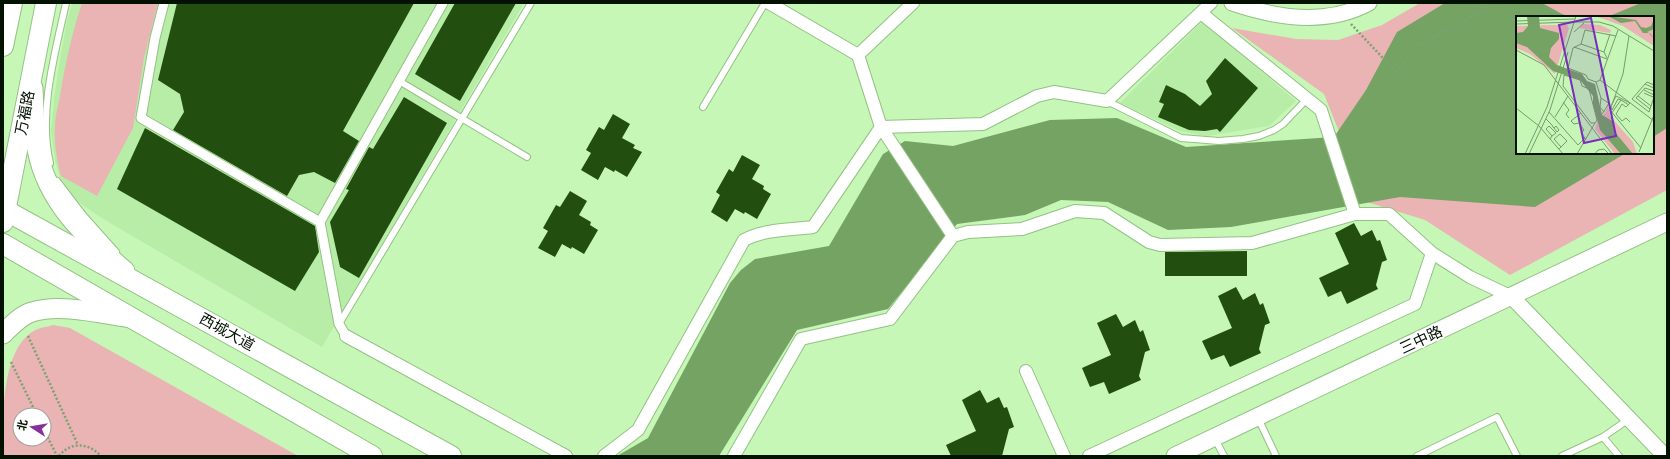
<svg xmlns="http://www.w3.org/2000/svg" width="1670" height="459" font-family="'Titillium Web','Noto Sans SC',sans-serif">
<style>
.built{fill:#b7eda6}
.green{fill:#eab3b4;fill-rule:evenodd}
.water{fill:#74a364}
.building{fill:#224e10}
.lines{fill:none;stroke-linecap:round;stroke-linejoin:round}
.service-casing{stroke:#93c284;stroke-width:8}
.pedestrian-casing{stroke:#93c284;stroke-width:11}
.minor-casing{stroke:#93c284;stroke-width:14}
.tertiary-casing{stroke:#93c284;stroke-width:17}
.secondary-casing{stroke:#93c284;stroke-width:19}
.primary-casing{stroke:#93c284;stroke-width:21}
.trunk-casing{stroke:#93c284;stroke-width:22}
.path{stroke:#7da272;stroke-width:2.5;stroke-dasharray:2 2;stroke-linecap:butt}
.service{stroke:#fff;stroke-width:6}
.pedestrian{stroke:#fff;stroke-width:9}
.minor{stroke:#fff;stroke-width:12}
.tertiary{stroke:#fff;stroke-width:15}
.secondary{stroke:#fff;stroke-width:17}
.primary{stroke:#fff;stroke-width:19}
.trunk{stroke:#fff;stroke-width:20}
.labels{text-anchor:middle;stroke-width:4;stroke-linejoin:round;paint-order:stroke}
.street-label{font-size:15px;fill:#021100;stroke:#fff}
.inset-road{fill:none;stroke:#789b6d;stroke-width:1}
.view{fill:#7b2cbf;fill-opacity:0.15;stroke:#7b2cbf;stroke-width:2}
.inset-edge{fill:none;stroke:#021100;stroke-width:2}
</style>
<rect width="100%" height="100%" fill="#c6f7b6"/>
<path class="built" d="M72,3H524L322,347L100,217L77,201L60,178L55,160L51,131L54,99L59,66L67,21Z
M1202,22L1296,101L1269,126L1206,136L1180,131L1120,103Z"/>
<path class="green" d="M82,3H158L144,58L133,128L97,196L61,176C57,161 54,143 55,127C55,117 58,106 60,96C65,65 72,33 82,3Z
M1420,3H1667V190L1510,275L1425,220L1367,202L1324,94L1232,28L1296,39L1338,40L1382,25ZM1517,17H1653V153H1517Z
M53,325L70,328L298,456H3C3,421 0,344 38,329C43,327 48,327 53,325ZM20,415H44V439H20Z"/>
<path class="water" d="M1445,3H1542L1562,14L1571,17H1517V153H1626L1535,207L1400,197L1231,227L1168,230L1108,202L1061,200L1025,215L957,224L888,309L797,330L719,456H617L648,438L730,283L741,270L755,259L829,246L883,154L905,141L953,146L1050,120L1117,118L1186,147L1334,137L1366,90L1397,32Z
M1641,3H1667V128L1653,137V17H1607Z"/>
<path class="building" d="M177,3H414L343,131L359,141L335,183L314,172L299,175L287,196L173,130L184,112L180,94L158,80Z
M455,3H516L460,101L415,74Z
M1225,58L1258,88L1220,132L1217,129L1205,131L1189,130L1158,117L1164,104L1159,102L1166,85L1185,94L1200,106L1212,94L1206,81Z
M404,97L447,123L359,278L340,267L330,222L349,190L346,189L369,147L373,149Z
M613,114L630,124L622,138L635,145L633,148L642,152L627,177L615,170L614,172L605,167L598,180L581,170L591,153L586,150L599,127L604,130Z
M145,128L315,226L319,252L295,291L117,189Z
M742,155L760,165L752,179L764,186L763,189L771,194L757,219L745,212L744,214L735,209L727,222L711,212L720,195L716,192L729,169L733,172Z
M570,191L587,201L579,215L591,222L590,225L598,230L584,254L572,247L571,249L562,244L555,257L538,248L548,231L543,228L556,205L560,207Z
M1354,223L1361,236L1372,230L1377,241L1380,240L1387,260L1382,262L1376,285L1378,289L1347,304L1341,291L1328,297L1319,278L1349,264L1335,233Z
M1247,251V276H1165V252Z
M1236,287L1243,300L1255,293L1260,305L1263,303L1270,323L1265,325L1259,349L1261,353L1230,367L1224,355L1211,360L1202,341L1232,328L1218,296Z
M1116,314L1123,327L1135,320L1140,332L1143,330L1150,350L1145,352L1139,376L1141,380L1109,394L1104,382L1090,387L1082,368L1111,355L1097,323Z
M980,390L987,403L999,397L1004,408L1007,407L1014,427L1009,429L1002,456H951L946,445L976,431L962,400Z"/>
<g class="lines">
<defs>
<path id="service" d="M399,81L527,157
M1107,101L1181,138L1219,141L1243,139L1259,136L1274,130L1283,124L1307,99
M703,107L765,3
M50,163C38,113 55,53 66,3
M57,181L83,215L116,252
M339,324L531,3
M1258,418L1276,456
M1215,439L1224,456
M1417,456L1497,417L1517,456
M1562,456L1603,437
M1619,456L1603,437L1629,419"/>
<path id="pedestrian" d="M164,3L155,38L141,118L320,222
M346,336L339,324L320,222L443,3"/>
<path id="minor" d="M769,3L858,55L913,3
M1201,13L1321,110L1355,214
M881,127L983,124L1037,96L1054,92L1107,101L1211,3
M881,127L953,236
M1432,253L1470,277L1512,297
M346,336L566,456
M1026,371L1064,456
M604,456L638,430L744,240C765,229 790,230 813,227L881,127L858,55
M734,456L801,339L890,319L953,236L968,232L1022,229L1075,211L1104,213L1149,242L1160,245L1252,243L1355,214H1389L1432,253L1415,304L1089,456"/>
<path id="tertiary" d="M1232,3C1276,18 1327,26 1369,3
M1512,297L1665,456"/>
<path id="secondary" d="M1175,456L1667,222"/>
<path id="primary" d="M33,88C34,108 34,129 37,149C47,203 86,237 125,271
M3,334C11,326 21,315 32,312C61,303 102,314 131,318"/>
<path id="trunk" d="M3,46L12,3
M3,209L451,456
M3,222L46,3
M3,244L372,456"/>
</defs>
<use href="#service" class="service-casing"/>
<use href="#pedestrian" class="pedestrian-casing"/>
<use href="#minor" class="minor-casing"/>
<use href="#tertiary" class="tertiary-casing"/>
<use href="#secondary" class="secondary-casing"/>
<use href="#primary" class="primary-casing"/>
<use href="#trunk" class="trunk-casing"/>
<path class="path" d="M1351,24L1396,72L1417,46L1483,11L1485,3
M28,336L78,445
M11,362L37,415
M44,430L57,456
M59,456C71,441 89,443 101,456"/>
<use href="#service" class="service"/>
<use href="#pedestrian" class="pedestrian"/>
<use href="#minor" class="minor"/>
<use href="#tertiary" class="tertiary"/>
<use href="#secondary" class="secondary"/>
<use href="#primary" class="primary"/>
<use href="#trunk" class="trunk"/>
</g>
<g class="labels">
<g class="street-label">
<text transform="translate(25 113) rotate(-79)" y="5">万福路</text>
<text transform="translate(227 332) rotate(29)" y="5">西城大道</text>
<text transform="translate(1421 340) rotate(-25)" y="5">三中路</text>
</g>
</g>
<g transform="translate(1516 16)">
<rect width="138" height="138" fill="#c6f7b6"/>
<path d="M79,0H138V30L107,10ZM67,8L84,9L95,14L94,17L63,12ZM38,9H51L53,12L39,58L14,38L0,32V10ZM92,90L94,100L117,126L121,138H99L79,113L82,102L89,97Z" fill="#eab3b4"/>
<path d="M11,0H23L24,12L43,17V23L35,32L33,41L41,49L66,58L71,65L79,68L86,99L98,106V115L117,138H105L84,114L77,88V80L64,64L37,55L11,31L0,27V17L7,16L12,10ZM92,0L120,4L125,11L130,12L135,10L138,3V13L131,16L135,18L138,23L133,17H127L119,5L105,7Z" fill="#74a364"/>
<path class="inset-road" d="M111,0H131M0,5L59,3M58,6H83L97,10L138,35M0,8L58,6M102,14L84,64L138,105M58,16L68,7M113,20L107,58L94,94L125,132M65,28L69,14L100,20M58,31L91,43M0,34L28,49L96,138M88,36L94,18M48,59L64,64L66,70L73,73L81,104L79,107H75L47,70ZM84,64L80,66L72,63L70,59L52,52L57,32L65,28L88,36L91,42M80,66L85,82L94,88M138,69L131,66L129,68L138,72M128,74L138,79L137,81L128,77M122,80L135,90M85,82L84,91L88,96M120,82L129,72L138,75M120,82L134,93M116,83L133,96L138,81M116,83L129,68M47,86L53,94L50,98L53,102M0,92L23,110L47,138M96,94L95,90L100,80L114,87L110,91L106,88L100,98M96,94L102,83L105,84M33,96L62,129L69,122L70,124M95,98L105,84L113,89M100,98L106,105L110,102L114,106M39,101L52,80M81,101L87,97L93,87M30,103L36,109L37,111L38,112L41,116L43,114L40,110L38,112M55,105L58,108L63,107L68,114L65,117L69,122M55,105L65,97M34,123L36,120L40,117L33,110L30,113L36,120M43,133L51,125L44,118L38,123L45,131M123,136L138,99M9,138L31,91L60,0M13,138L34,94L52,36M61,138L79,107M79,138L82,134L88,133L93,138"/>
<path class="view" d="M75,2L100,120L68,127L43,9Z"/>
<rect width="138" height="138" class="inset-edge"/>
</g>
<rect width="1670" height="459" fill="none" stroke="#021100" stroke-width="8"/>
<g transform="translate(32 427) rotate(282)"><circle r="19" fill="#ffffff" stroke="#9aa099"/>
<path d="M0-3L7 15L0 10L-7 15Z" fill="#86309e"/>
<text y="-6" font-size="11" font-weight="bold" text-anchor="middle" fill="#021100">北</text>
</g>
</svg>
